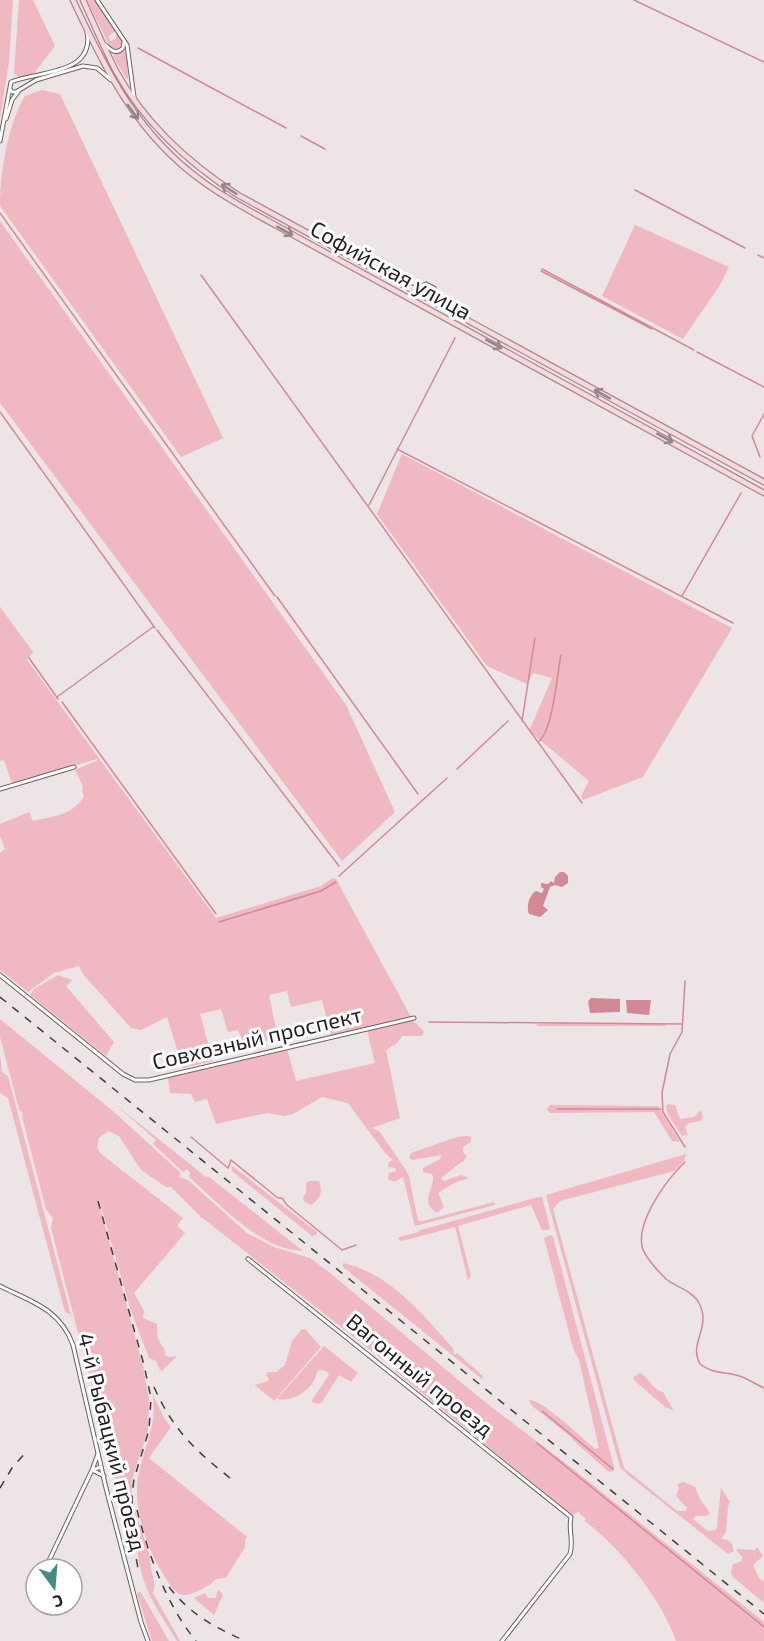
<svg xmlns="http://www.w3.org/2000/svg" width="764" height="1641" font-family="'Exo 2',sans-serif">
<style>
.green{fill:#f0b8c0}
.water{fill:#d38995}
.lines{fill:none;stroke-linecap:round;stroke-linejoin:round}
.stream{stroke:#d38995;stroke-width:1.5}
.minor-casing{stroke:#696263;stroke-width:5}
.tertiary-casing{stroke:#696263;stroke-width:5}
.primary-casing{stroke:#a8878c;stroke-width:7}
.minor{stroke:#fff;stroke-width:3}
.tertiary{stroke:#fff;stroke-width:3}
.primary{stroke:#f6d9dd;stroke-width:4.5}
.rail{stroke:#413d3e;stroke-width:1.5;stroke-dasharray:8 8;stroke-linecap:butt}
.oneway{stroke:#978588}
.labels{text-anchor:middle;stroke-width:6;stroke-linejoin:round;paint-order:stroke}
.street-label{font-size:22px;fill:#221f20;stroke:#fff}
</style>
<rect width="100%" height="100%" fill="#ece4e5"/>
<path class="green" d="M0,0H13L9,61L0,119Z
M19,0H33L55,46L32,76L20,79L14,73Z
M87,0H95L116,31L108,36L111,41L116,39V34L121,38L122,45L120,49L116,50L110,47Z
M124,51L127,54L128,77L127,80L113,56Z
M42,90L60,94L223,438L181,457L0,206C0,174 8,123 25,96Z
M0,221L346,705L395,812L342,861L0,403Z
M635,225L729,267L720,285L683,339L602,296Z
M402,454L732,628L643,777L583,800L581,796L589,781L529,731L552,678L533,673L527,684L487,666L377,514Z
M0,607L33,652L27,660L216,918L321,886L333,878L336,879L411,1017L331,1035L322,1000L291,1007L287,991L269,995L276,1029L270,1031L271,1040L245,1046L238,1030L228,1032L221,1009L200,1014L213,1061L183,1068L167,1017L141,1030L131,1028L83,974L79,966L54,973L28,992L0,970V853L5,849L0,836V824L29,812L33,821C55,816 70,816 84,797L82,791L83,786L75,770L98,760L97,759L12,784L4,760L0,761Z
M58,975L72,980L66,986L114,1042L106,1056L30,995L34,989Z
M0,1019L114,1112L181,1173L179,1177L188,1180L247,1233L274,1247L310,1258L330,1273L480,1398L573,1469L764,1622V1641H676C661,1598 621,1549 585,1521V1518L578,1512L572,1515L395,1371L396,1367L385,1359L383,1360L200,1216L171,1187H166L141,1170L119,1136L108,1131L99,1138L97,1147L100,1153L183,1218L177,1226L185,1233L134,1293L144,1311L143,1318L157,1324C157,1330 157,1337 160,1343C163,1348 165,1348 165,1355L168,1357L177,1356L162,1371L160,1370L156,1361L149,1358L131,1311L99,1200H98L143,1366L149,1399L148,1431L132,1479L130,1535L51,1228L53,1218L46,1209L22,1117L23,1113L19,1110L0,1037Z
M410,1020L413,1021L424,1031L422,1036H402L396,1044L386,1050L400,1118L372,1128L380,1132L405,1169L409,1176L418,1221H423L494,1202L495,1205L415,1226L403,1177L395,1182L388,1179L389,1173L396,1171L395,1168L388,1167L389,1162L393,1160L385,1153L348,1103L322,1097L293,1114L284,1116L267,1113L216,1124L207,1099L195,1102L191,1094L170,1093L168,1078L287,1049L296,1081L375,1063L367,1030Z
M559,1023L665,1024L666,1026H538L536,1024Z
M0,1053L2,1072L8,1076L73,1323L70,1314L65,1312L8,1098L0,1093Z
M668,1104L675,1105L680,1119L694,1117L701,1110L703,1117L701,1121L689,1123L685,1127L688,1135L682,1136L667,1113L666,1106Z
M116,1105L206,1177L208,1176L303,1251C261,1251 219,1203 189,1177L190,1173L187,1169L183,1172L153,1144L156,1140Z
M550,1105L658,1106L680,1142L672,1141L654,1112L550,1113L547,1109Z
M467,1136L471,1137V1142L463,1147V1152L467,1156L464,1160L441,1178L444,1181L461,1175L469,1178L454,1183L438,1193L444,1207L437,1213C417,1201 438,1185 432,1174L423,1172V1168L440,1159L442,1155L412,1160L409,1157L411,1153L457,1137Z
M686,1154L684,1161L674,1171L560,1201L553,1209L624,1468L677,1511H686L687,1508L676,1496L679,1488L677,1484L684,1482L695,1487L700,1499L710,1513L707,1516H696L693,1519L708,1531L716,1530L717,1528L721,1488L730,1502L728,1506L726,1532L721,1539L728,1540L732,1544L734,1551L728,1554L628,1475L620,1467L546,1195Z
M231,1165L317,1232V1234L312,1236L232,1171Z
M310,1181H319C323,1192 321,1198 311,1205L304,1201L303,1197L306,1193V1183Z
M538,1197H542L543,1200L550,1228L548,1230H542L531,1205L458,1226L471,1276L468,1280L455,1227L402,1241L398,1239L399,1237L416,1233L421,1230Z
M550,1235L553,1237L614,1467V1471L609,1472L574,1441L571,1437L531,1405L529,1400C542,1399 583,1439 595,1449L599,1448L579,1360L573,1348L544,1238Z
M343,1263C391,1274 421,1313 453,1348L454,1354L455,1355L457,1353L483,1376L482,1379L343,1267Z
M302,1329H305L321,1347L274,1401L255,1385L268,1381L269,1379L266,1375L268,1372H276L285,1365L292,1341Z
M324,1346L358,1373L351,1382L339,1375L322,1402L318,1404L312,1402V1400L329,1375L326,1371L321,1370L317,1372C314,1389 294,1402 277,1399Z
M640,1373C649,1377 652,1390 663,1392L674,1411L665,1407L635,1381L633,1377Z
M152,1393L164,1418L171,1427L149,1458L247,1537L245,1540V1547L226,1578L216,1579C213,1584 192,1595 185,1595C174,1595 168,1581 163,1574C147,1548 133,1508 138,1477C143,1448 159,1424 152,1393Z
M134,1507L150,1557C149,1570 157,1581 153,1593L180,1641H177C165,1621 150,1601 143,1578C136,1555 135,1530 134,1507Z
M757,1547L763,1556L753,1565L759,1578L764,1582V1603L733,1577L731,1573L733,1564L740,1562L743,1558L737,1551V1549L755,1550Z
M219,1590L223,1595L214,1615L194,1598L205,1593L208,1598H216L217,1592Z
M140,1591L169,1641H152L137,1594Z"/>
<path class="water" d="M560,872H564L568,876V883L562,887L555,885L550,887L543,906L548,910L540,917L529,914C526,907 529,895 536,891L542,893L544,889L541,887V883L548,884L551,881L554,883L555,877Z
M591,998L620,999V1012L590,1013L588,1001Z
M626,1000H651L649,1015L627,1013Z"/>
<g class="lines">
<path class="stream" d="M634,0L764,62
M138,48L286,128
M301,136L325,149
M635,190L745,248
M0,213L275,596
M758,255L764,258
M542,269L694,350
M541,271L652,329
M201,275L582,803
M697,352L764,387
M0,412L155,628
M397,449L733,623
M760,457L752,436L764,414
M369,505L455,338
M682,596L741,493
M277,597L418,794
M157,630L339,866
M29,658L58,699
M57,697L153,627
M62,702L216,914
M522,721L535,638
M538,742C553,732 557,674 561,655
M457,769L508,721
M339,876L447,778
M219,922L321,891L336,882
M685,981L682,1032L670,1054L662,1093L663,1112L685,1147
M429,1022L682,1024
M557,1109H661
M191,1137L228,1168L231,1160L278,1198H282L287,1205L342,1250L356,1245
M685,1162C667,1179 637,1220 642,1246C644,1257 658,1271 666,1279C676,1287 693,1291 699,1303C712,1328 688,1343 700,1364C713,1375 727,1371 742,1377C750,1380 757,1385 764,1388
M542,1411L613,1469
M537,1443L764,1627"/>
<defs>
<path id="minor" d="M411,287L417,288L426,284L434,288L435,299L444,305
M0,789L74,767
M0,975L123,1074L135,1080H149L414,1018
M248,1259L571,1517C568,1529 574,1541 570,1554L502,1641
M98,1454L92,1470L104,1476
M45,1569L92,1470L101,1467
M32,1597L36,1588"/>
<path id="tertiary" d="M97,0L127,45L134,97
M104,44C111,49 115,56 123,48L124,42
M10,89L12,92H16L36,80L83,66L97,68L111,80
M6,119L12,100L18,92
M0,141L11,82C38,71 95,75 87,32
M0,1286C32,1302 60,1309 73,1345L106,1488L141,1622L148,1641"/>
<path id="primary" d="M73,0C106,71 137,134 202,181C226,199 252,212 277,226L764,493
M83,0C94,24 104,48 116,71C145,124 188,163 238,195L764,482"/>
</defs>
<use href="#minor" class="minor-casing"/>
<use href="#tertiary" class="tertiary-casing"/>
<use href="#primary" class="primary-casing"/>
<use href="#minor" class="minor"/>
<use href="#tertiary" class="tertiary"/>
<use href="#primary" class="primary"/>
<path class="rail" d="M0,997L764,1614
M98,1201L144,1365L151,1398L149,1430L134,1479L132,1494L133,1540L139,1574
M154,1387C174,1432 197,1452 235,1482
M0,1488L12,1468L27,1451
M137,1510C148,1554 167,1606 196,1641
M169,1587C190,1614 215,1628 246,1641"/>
</g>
<defs><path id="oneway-shaft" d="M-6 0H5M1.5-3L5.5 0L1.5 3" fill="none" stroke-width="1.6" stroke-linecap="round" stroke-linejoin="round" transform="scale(1.5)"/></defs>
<g class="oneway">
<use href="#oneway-shaft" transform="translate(133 112) rotate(54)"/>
<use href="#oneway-shaft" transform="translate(229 189) rotate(-147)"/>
<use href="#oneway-shaft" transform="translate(285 231) rotate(29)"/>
<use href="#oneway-shaft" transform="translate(494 344) rotate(29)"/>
<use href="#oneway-shaft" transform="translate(602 394) rotate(-151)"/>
<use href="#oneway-shaft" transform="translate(665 438) rotate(29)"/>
</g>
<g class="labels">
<g class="street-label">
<text transform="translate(391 270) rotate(29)" y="8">Софийская улица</text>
<text transform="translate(257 1038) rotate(-13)" y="8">Совхозный проспект</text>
<text transform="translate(420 1375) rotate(39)" y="8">Вагонный проезд</text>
<text transform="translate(112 1442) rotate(76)" y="8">4-й Рыбацкий проезд</text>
</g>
</g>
<g transform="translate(54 1587) rotate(164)"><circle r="28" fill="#ffffff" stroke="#a7a5a6" stroke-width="1.5"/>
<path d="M0-4.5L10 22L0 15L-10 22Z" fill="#438a85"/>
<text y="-9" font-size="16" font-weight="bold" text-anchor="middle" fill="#221f20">С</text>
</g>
</svg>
